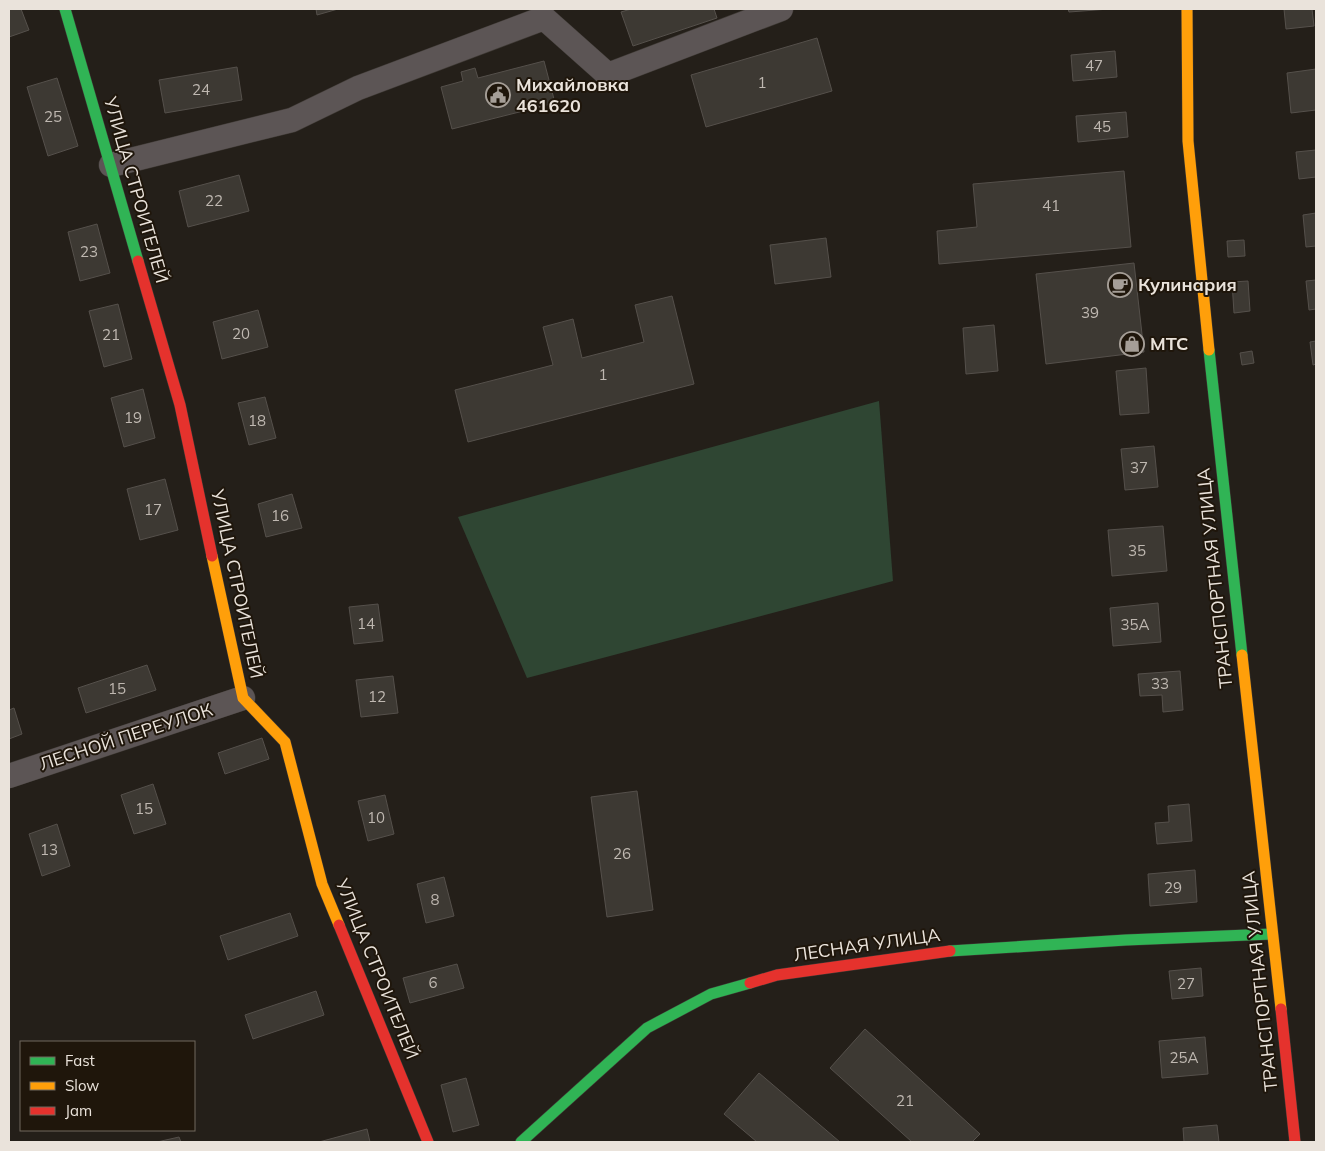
<svg xmlns="http://www.w3.org/2000/svg" width="1325" height="1151" font-family="Mulish,sans-serif">
<style>
.green{fill:#2f4633}
.building{fill:#3d3933;stroke:#55504b}
.lines{fill:none;stroke-linecap:round;stroke-linejoin:round}
.street-casing{stroke:#3f3a35;stroke-width:25}
.fast-casing{stroke:#3f3a35;stroke-width:12}
.slow-casing{stroke:#3f3a35;stroke-width:12}
.jam-casing{stroke:#3f3a35;stroke-width:12}
.street{stroke:#5c5555;stroke-width:24}
.fast{stroke:#30b455;stroke-width:11}
.slow{stroke:#ff9f0a;stroke-width:11}
.jam{stroke:#e5322d;stroke-width:11}
.labels{text-anchor:middle;stroke-width:4;stroke-linejoin:round;paint-order:stroke}
.number-label{font-size:15px;fill:#bfb8b1}
.poi-label{font-size:18px;font-weight:bold;fill:#eae3db;stroke:#1f160b;text-anchor:start}
.street-label{font-size:18px;fill:#eae3db;stroke:#1f160b}
</style>
<rect width="100%" height="100%" fill="#241f19"/>
<path class="green" d="M879,401L893,581L527,678L458,517Z"/>
<path class="building" d="M9,9H21L29,30L9,37Z
M316,9H338L317,15Z
M631,9H714L717,18L633,46L621,12Z
M1068,9H1109L1069,12Z
M1284,9H1312L1314,26L1286,29Z
M817,38L832,91L706,127L691,75Z
M1115,51L1117,77L1073,81L1071,55Z
M544,61L555,103L452,129L441,87L463,81L461,72L475,68L478,78Z
M237,67L242,100L165,113L159,80Z
M1316,69V110L1291,113L1287,73Z
M57,78L78,146L48,156L27,87Z
M1126,112L1128,137L1078,142L1076,116Z
M1316,150V177L1299,179L1296,152Z
M1124,171L1131,247L939,264L937,231L977,227L973,184Z
M239,175L249,211L188,227L179,191Z
M1316,213V246L1306,247L1303,215Z
M97,224L110,273L80,281L68,232Z
M826,238L831,277L775,284L770,245Z
M1244,240L1245,256L1228,257L1227,241Z
M1134,263L1144,352L1046,364L1036,274Z
M1316,280V309L1309,310L1306,281Z
M1248,281L1250,311L1234,313L1232,282Z
M672,296L694,384L468,442L455,390L553,365L543,327L573,319L582,358L644,342L635,305Z
M118,304L132,359L104,367L89,311Z
M258,310L268,347L222,359L213,322Z
M994,325L998,371L966,374L963,328Z
M1316,341V364L1313,365L1310,342Z
M1252,351L1254,363L1242,365L1240,353Z
M1146,368L1149,413L1120,415L1116,371Z
M143,389L155,438L124,447L111,398Z
M265,397L276,438L249,445L238,403Z
M1154,446L1158,487L1125,490L1121,449Z
M165,479L178,530L140,540L127,489Z
M292,494L302,528L266,537L258,504Z
M1163,526L1167,571L1112,576L1108,530Z
M1158,603L1161,642L1113,646L1110,608Z
M378,604L383,641L354,644L349,607Z
M147,665L156,690L86,713L78,688Z
M1180,671L1183,710L1163,712L1162,695L1140,696L1138,674Z
M393,676L398,713L361,717L356,680Z
M14,708L22,734L9,739V710Z
M262,738L269,759L225,774L218,753Z
M153,784L166,824L134,834L121,795Z
M637,791L653,910L607,917L591,797Z
M385,795L394,834L368,841L358,801Z
M1189,804L1192,841L1157,844L1155,823L1169,822L1168,806Z
M57,824L70,866L42,876L29,834Z
M1195,870L1197,902L1150,906L1148,874Z
M444,877L454,916L426,923L417,884Z
M290,913L298,936L228,960L220,936Z
M457,964L464,988L410,1003L403,978Z
M1201,968L1203,996L1172,999L1169,971Z
M316,991L324,1015L253,1039L245,1015Z
M865,1029L980,1134L972,1142H912L830,1068Z
M1205,1037L1208,1074L1162,1078L1159,1041Z
M759,1073L840,1142H757L724,1114Z
M466,1078L479,1125L453,1132L441,1085Z
M1217,1125L1219,1142H1184L1183,1128Z
M367,1129L370,1142H319Z
M179,1137L181,1142H157Z"/>
<g class="lines">
<defs>
<path id="street" d="M111,165L292,120L358,88L544,18L608,75L781,9
M9,776L243,698"/>
<path id="fast" d="M65,9L138,261
M1209,350L1242,655
M950,951L1126,940L1272,934
M521,1142L647,1028L711,994L750,983"/>
<path id="slow" d="M1187,9L1188,141L1209,350
M212,556L243,698L285,742L322,884L339,925
M1242,655L1281,1009"/>
<path id="jam" d="M138,261L180,405L212,556
M339,925L428,1142
M750,983L777,975L950,951
M1281,1009L1295,1142"/>
</defs>
<use href="#street" class="street-casing"/>
<use href="#fast" class="fast-casing"/>
<use href="#slow" class="slow-casing"/>
<use href="#jam" class="jam-casing"/>
<use href="#street" class="street"/>
<use href="#fast" class="fast"/>
<use href="#slow" class="slow"/>
<use href="#jam" class="jam"/>
</g>
<defs>
<symbol id="civic-ring" viewBox="-11 -11 22 22"><circle r="9.5" fill="#1f160b" stroke="#a59e97" stroke-width="1.5"/><path d="M-.6-6.5H3V-4.5H.6V-3L4-1V1h2V6H-6V1h2V-1L-.6-3ZM-1.2 2.5V6h2.4V2.5Z" fill="#a59e97"/></symbol>
<symbol id="cafe-ring" viewBox="-11 -11 22 22"><circle r="9.5" fill="#1f160b" stroke="#a59e97" stroke-width="1.5"/><path d="M-5.5-4.5H6V0H3Q3 3.5 0 3.5H-2.5Q-5.5 3.5-5.5 0ZM3-3.2v2h1.7v-2ZM-6 4.5H4V6H-6Z" fill="#a59e97"/></symbol>
<symbol id="shop-ring" viewBox="-11 -11 22 22"><circle r="9.5" fill="#1f160b" stroke="#a59e97" stroke-width="1.5"/><path d="M-5-2.5h2.3a2.7 3.5 0 0 1 5.4 0H5L5.5 6h-11ZM-1.5-2.5h3a1.5 2.3 0 0 0-3 0Z" fill="#a59e97"/></symbol>
</defs>
<g fill-rule="evenodd">
<use href="#civic-ring" x="484" y="81" width="28" height="28"/>
<use href="#cafe-ring" x="1106" y="271" width="28" height="28"/>
<use href="#shop-ring" x="1118" y="330" width="28" height="28"/>
</g>
<g class="labels">
<g class="number-label">
<text x="1094" y="71">47</text>
<text x="762" y="88">1</text>
<text x="201" y="95">24</text>
<text x="53" y="122">25</text>
<text x="1102" y="132">45</text>
<text x="214" y="206">22</text>
<text x="1051" y="211">41</text>
<text x="89" y="257">23</text>
<text x="1090" y="318">39</text>
<text x="241" y="339">20</text>
<text x="111" y="340">21</text>
<text x="603" y="380">1</text>
<text x="133" y="423">19</text>
<text x="257" y="426">18</text>
<text x="1139" y="473">37</text>
<text x="153" y="515">17</text>
<text x="280" y="521">16</text>
<text x="1137" y="556">35</text>
<text x="366" y="629">14</text>
<text x="1135" y="630">35А</text>
<text x="1160" y="689">33</text>
<text x="117" y="694">15</text>
<text x="377" y="702">12</text>
<text x="144" y="814">15</text>
<text x="376" y="823">10</text>
<text x="49" y="855">13</text>
<text x="622" y="859">26</text>
<text x="1173" y="893">29</text>
<text x="435" y="905">8</text>
<text x="433" y="988">6</text>
<text x="1186" y="989">27</text>
<text x="1184" y="1063">25А</text>
<text x="905" y="1106">21</text>
</g>
<g class="poi-label">
<text x="516" y="91">Михайловка<tspan x="516" dy="21">461620</tspan></text>
<text x="1138" y="291">Кулинария</text>
<text x="1150" y="350">МТС</text>
</g>
<g class="street-label">
<text transform="translate(136 190) rotate(74)" y="6">УЛИЦА СТРОИТЕЛЕЙ</text>
<text transform="translate(1215 578) rotate(-96)" y="6">ТРАНСПОРТНАЯ УЛИЦА</text>
<text transform="translate(237 584) rotate(78)" y="6">УЛИЦА СТРОИТЕЛЕЙ</text>
<text transform="translate(126 737) rotate(-18)" y="6">ЛЕСНОЙ ПЕРЕУЛОК</text>
<text transform="translate(867 945) rotate(-8)" y="6">ЛЕСНАЯ УЛИЦА</text>
<text transform="translate(377 969) rotate(68)" y="6">УЛИЦА СТРОИТЕЛЕЙ</text>
<text transform="translate(1260 981) rotate(-96)" y="6">ТРАНСПОРТНАЯ УЛИЦА</text>
</g>
</g>
<rect width="1325" height="1151" fill="none" stroke="#eae3db" stroke-width="20"/>
<rect x="20" y="1041" width="175" height="90" fill="#1f160b" stroke="#70685e"/>
<rect x="30" y="1057" width="25" height="8" fill="#30b455" stroke="#70685e"/>
<text x="65" y="1066" font-size="15" fill="#eae3db">Fast</text>
<rect x="30" y="1082" width="25" height="8" fill="#ff9f0a" stroke="#70685e"/>
<text x="65" y="1091" font-size="15" fill="#eae3db">Slow</text>
<rect x="30" y="1107" width="25" height="8" fill="#e5322d" stroke="#70685e"/>
<text x="65" y="1116" font-size="15" fill="#eae3db">Jam</text>
</svg>
